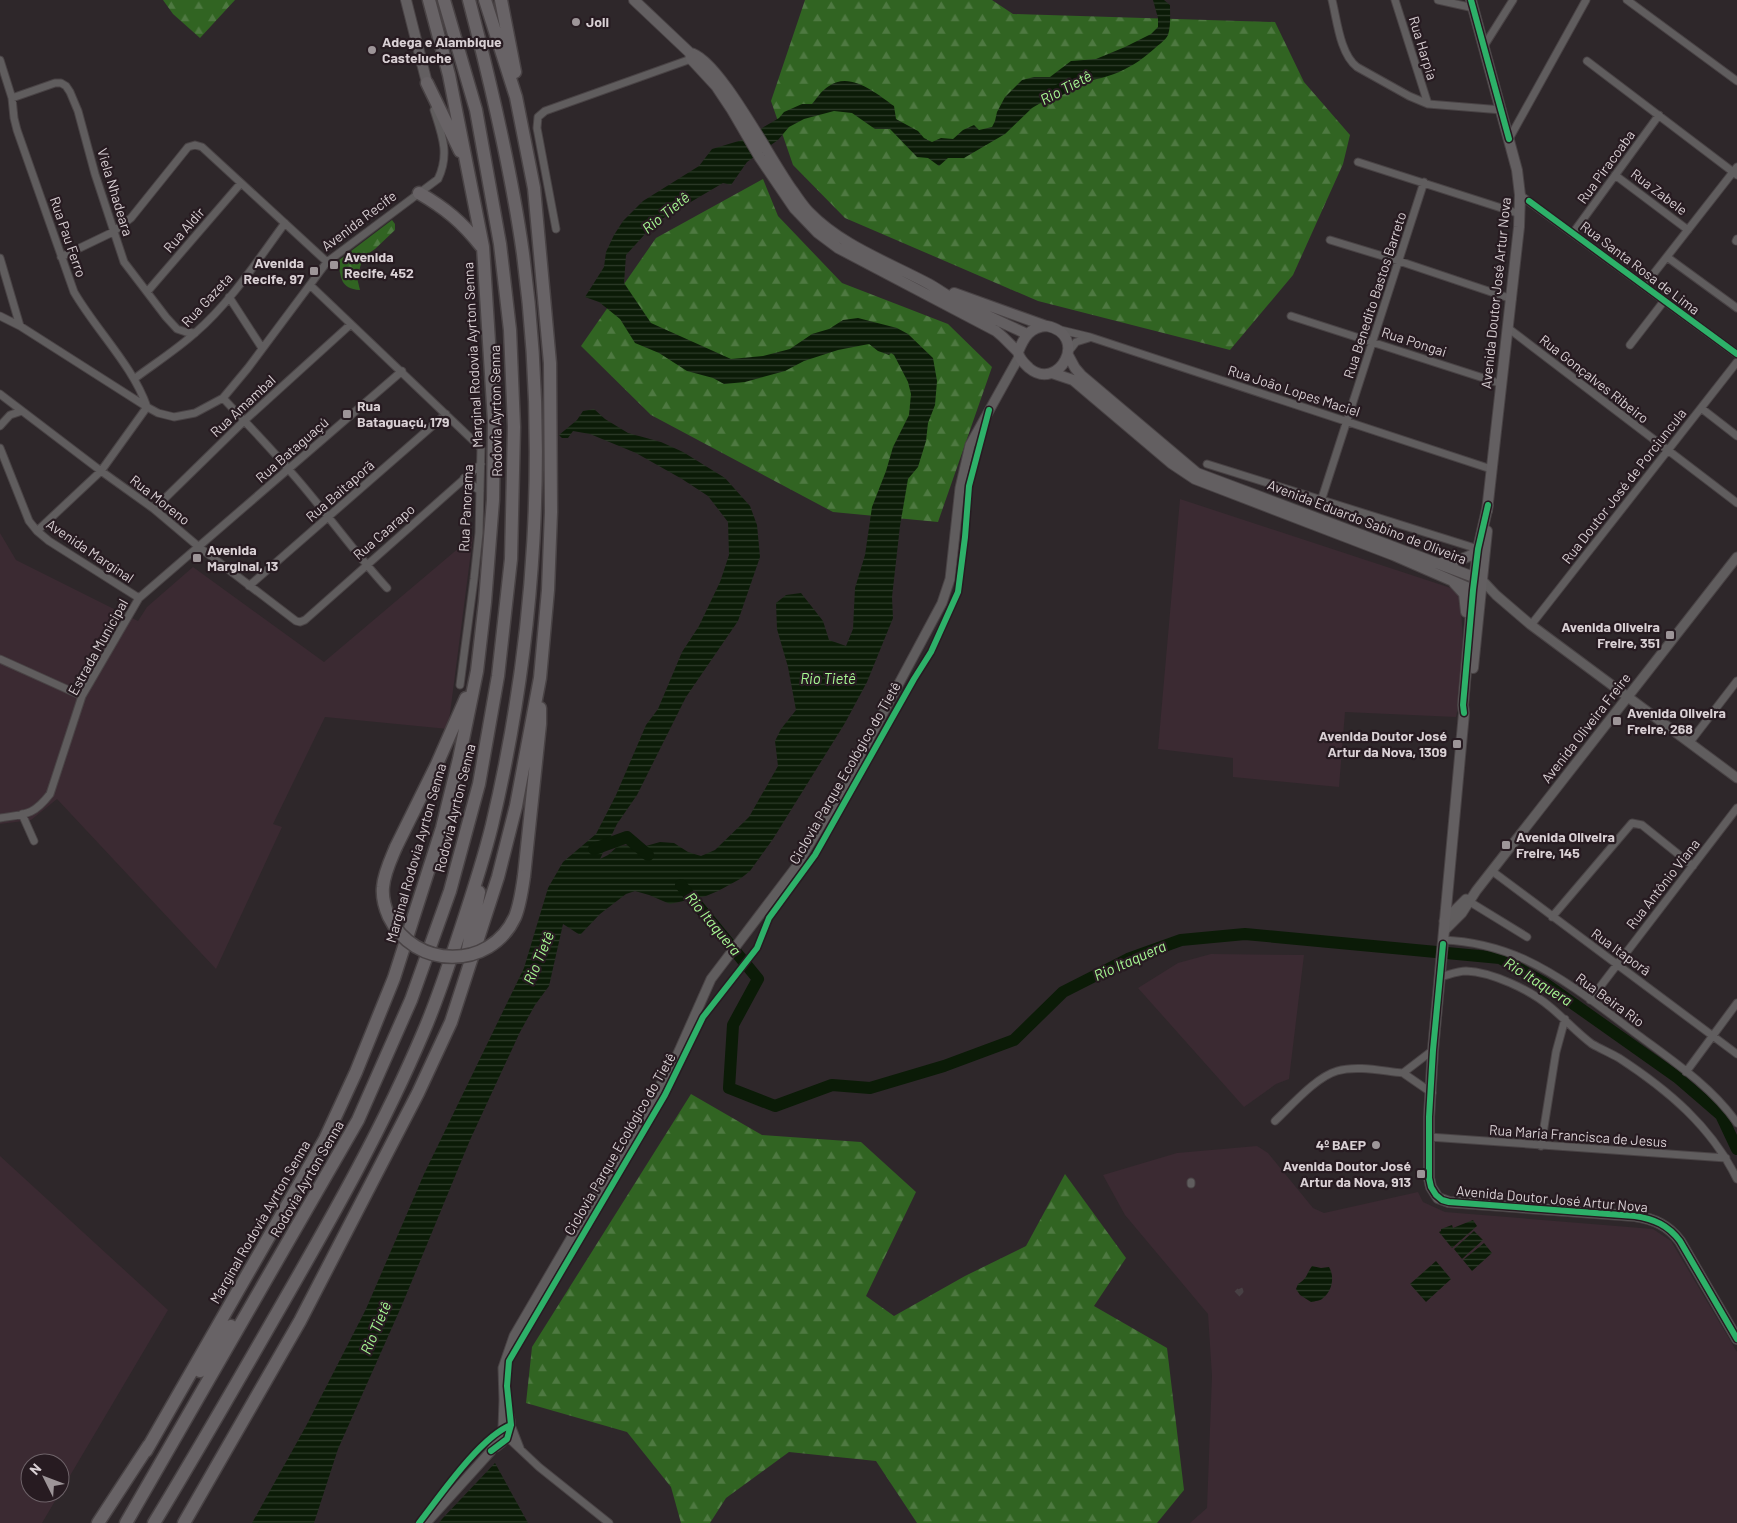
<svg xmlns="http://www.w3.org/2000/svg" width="1737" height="1523" font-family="Barlow,sans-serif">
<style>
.built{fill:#3b2a32;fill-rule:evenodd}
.forest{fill:url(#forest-firs)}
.water{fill:url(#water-rules)}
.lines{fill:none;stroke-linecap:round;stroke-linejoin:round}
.river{stroke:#0b1b07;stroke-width:12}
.minor-tunnel{stroke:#484044;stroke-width:7;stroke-dasharray:7 3.5;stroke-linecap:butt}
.minor-casing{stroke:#494345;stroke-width:9}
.tertiary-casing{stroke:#494345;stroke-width:11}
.secondary-casing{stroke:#494345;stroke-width:12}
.motorway-casing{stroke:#494345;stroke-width:15}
.minor{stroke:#605d5e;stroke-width:7}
.tertiary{stroke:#605d5e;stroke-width:9}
.secondary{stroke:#635f61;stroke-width:10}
.motorway{stroke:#686366;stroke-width:12}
.motorway-bridge-casing{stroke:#494345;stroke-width:15;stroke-linecap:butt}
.motorway-bridge{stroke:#686366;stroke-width:12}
.cycleway-casing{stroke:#271b21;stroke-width:9}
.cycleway{stroke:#2db169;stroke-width:6}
.poi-dot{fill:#9d9598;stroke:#271b21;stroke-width:2}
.labels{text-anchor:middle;stroke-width:4.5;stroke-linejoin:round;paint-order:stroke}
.poi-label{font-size:14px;font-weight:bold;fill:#d9d0d4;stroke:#271b21;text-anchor:start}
.street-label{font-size:14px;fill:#d9d0d4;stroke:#271b21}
.water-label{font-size:15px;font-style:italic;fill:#a7f993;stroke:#271b21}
</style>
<defs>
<pattern id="forest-firs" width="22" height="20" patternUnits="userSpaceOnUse" patternTransform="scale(1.25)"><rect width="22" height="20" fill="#316422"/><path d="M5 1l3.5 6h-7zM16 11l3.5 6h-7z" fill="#4e7941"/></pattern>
<pattern id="water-rules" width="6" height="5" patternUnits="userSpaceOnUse" patternTransform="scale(1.25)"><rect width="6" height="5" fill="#0b1b07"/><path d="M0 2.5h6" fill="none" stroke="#2e3b2a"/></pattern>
</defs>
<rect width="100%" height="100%" fill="#2e272a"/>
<path class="built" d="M1180,499L1460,591L1465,678L1456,717L1345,712L1339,787L1233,777V758L1158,749Z
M0,533L16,560L138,621L147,607L193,567L324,662L473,536L448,729L325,717L273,824L282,827L216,969L57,799L31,820L0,824Z
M1211,954L1304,955L1289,1079L1276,1084L1244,1107L1138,988L1178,963Z
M1257,1146L1268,1153L1313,1208L1324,1213L1418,1192L1423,1202L1445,1212L1653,1229L1671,1241L1737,1352V1523H1190L1207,1508L1212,1376L1208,1314L1125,1215L1103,1175L1177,1153Z
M0,1156L168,1310L42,1523H0ZM30,1463H60V1493H30Z"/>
<path class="forest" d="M163,0H235L200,38L173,14Z
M805,0H992L1013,14L1275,22L1304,82L1350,135L1343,164L1293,275L1230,350L1038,301L845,218L793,165L771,101Z
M763,179L778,216L842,283L948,324L992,367L938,522L833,512L651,415L581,346L656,238Z
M392,220L395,224V230L375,249L363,257L357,278L360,290C340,289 341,277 338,261Z
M691,1094L762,1135L861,1142L916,1192L866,1296L894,1316L965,1276L1026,1246L1065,1174L1126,1258L1094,1306L1167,1348L1184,1490L1157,1523H917L876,1461L789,1452L726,1498L710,1523H681L671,1487L627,1432L526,1403L532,1347Z"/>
<path class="water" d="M1153,0H1164L1170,5C1170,14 1171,26 1168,35C1166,40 1158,45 1154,49C1127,73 1102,81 1066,83L1061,91L1032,108L1005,134L964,158H948L939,166L928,158L917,157L890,129H875L852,113L834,111L804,119L789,127L778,140L747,162L731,185L723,183L655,223L626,255L624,283L651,323L731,359L763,356L790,349L812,334L829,329L843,320L858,318L897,328L908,334L933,358L937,381L935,405L928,423L926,441L918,467L908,479L900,526L892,597L893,618L867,682L845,723L773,839L750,871L740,879L718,891L706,896L670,904L649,895L635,891L626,894L600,914L580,935L563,924L549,986L535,1005L520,1032L470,1140L402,1305L338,1449L314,1523H252L306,1426L366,1309L424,1174L524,968L548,888L563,862L596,834L616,795L646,725L658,709L682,652L699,626L720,582L729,555L728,522L708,496L682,479L636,453L590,434L573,431L568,438H562L559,435L577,420L583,411L594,409L605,419L628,433L661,442L683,452L725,478L750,506L757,525L760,557L738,621L686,697L637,795L617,824L600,859L608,855L618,846L636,845L646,846L660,842L674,843L688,852L701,856L715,850L749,817L778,766L775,741L781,729L796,710L788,667L777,629L776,603L786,595L801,593L823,621L829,640L846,646L853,629L855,588L865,555L872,507L886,471L893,447L909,415L911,394L908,382L894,355L891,353L889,355L878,351L869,344L838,350L804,361L785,371L745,382L724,384L713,378L687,371L659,353L635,343L620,319L599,302L585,297L604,267L606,252L614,235L623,221L643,201L699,166L712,149L742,140L779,118L784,112L802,104H812C817,98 822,90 829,86C850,71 876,93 894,106L896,119L918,131L924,138L932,142L941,138L953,139L963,130L974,125L979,130L992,127L995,121L997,112L1005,97L1022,80L1034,77H1050L1071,61L1096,59L1125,47L1151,34L1158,27V18Z
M1473,1220L1477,1226L1452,1248L1439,1232L1441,1231V1229L1452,1225L1453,1228Z
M1474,1231L1483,1240L1462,1259L1454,1249Z
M1484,1243L1492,1253L1472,1271L1463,1260Z
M1436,1261L1451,1279L1426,1302L1410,1284Z
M1312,1266L1321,1268L1329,1267C1335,1277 1332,1291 1323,1298C1321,1301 1315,1301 1311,1302L1300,1295L1296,1289L1298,1284C1308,1278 1306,1274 1312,1266Z
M495,1463L528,1523H439L442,1519Z"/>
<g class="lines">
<path class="river" d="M1049,95L1087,76
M594,849L627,837L648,855
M681,885L758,979L733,1025L729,1088L775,1106L832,1085L870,1088L944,1066L1014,1040L1063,992L1128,959L1181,940L1245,934L1500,958L1544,983L1677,1077L1721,1115L1737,1149"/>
<path class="minor-tunnel" d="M1237,1294L1240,1291L1239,1289"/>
<defs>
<path id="minor" d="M1332,0C1337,20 1340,54 1357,67L1409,96L1428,104L1502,110
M1395,0L1428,104
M1438,0L1474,8
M1627,0L1737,81
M1484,46L1513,0
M0,60L12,98L14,118L17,130L74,292C96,330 133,366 147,407
M1587,61L1737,175
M12,98L55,83H61L66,86L70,92L78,111L95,174L124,262L166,317L177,329L186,332L195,333
M1509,139L1586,0
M1358,162L1520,214
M1615,175L1688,230
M1520,195L1737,354
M556,229L537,128L538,117L545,111L691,59L694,56
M1573,233L1659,115
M1330,240L1399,261L1512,299
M1736,241L1737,239
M61,257L113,232L131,218L188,147L195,145L202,147L327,262
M1667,257L1737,308
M0,258L20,326
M310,285L481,448L479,533L474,579L460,685
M1644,286L1737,167
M147,292L241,183
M229,297L262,348
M0,316L20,326L147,407L158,413L174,417L195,413L223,398L248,368L327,262L438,179C450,154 442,135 434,110
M1291,316L1502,384
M1508,328L1737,503
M1057,329L1090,337L1491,469
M1630,345L1664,301
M1069,351L1076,342L1089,338
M134,379C154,364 176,350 195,333C231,302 257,261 285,223
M0,394L101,471L154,509L199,547L296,621L300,622L305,620L481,464
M223,398C245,422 269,446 290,471C324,509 353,551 387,588
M1701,408L1737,436
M0,426L10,415L22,411
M0,448L29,521L37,531L49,541L139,598
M1207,464L1478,549
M464,478L480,491
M1321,501L1424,182
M154,509L244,421L351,324
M37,531L101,471L147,407
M249,586L446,414
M1531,625L1737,362
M0,659L82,696
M1690,742L1737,681
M22,814L34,841
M0,818C25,814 33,816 50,794L82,696L139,598L402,371
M1492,871L1737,1054
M1470,902L1527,937
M1552,917L1632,823L1642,825L1693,866
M1443,940C1470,941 1499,948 1524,959C1565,978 1602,1008 1638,1035C1673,1061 1712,1087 1737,1123
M1440,977C1448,975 1458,971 1466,971C1492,972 1530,990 1549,1006C1564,1018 1577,1033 1592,1044C1601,1049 1610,1053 1619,1058C1668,1090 1711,1126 1737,1179
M1590,1000L1737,808
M1686,1072L1737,1003
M1432,1093L1403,1073L1433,1050
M1275,1121C1292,1105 1316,1077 1337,1071C1357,1065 1382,1071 1403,1073
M1429,1137L1726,1158
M1541,1146L1556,1052L1565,1019
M1191,1184V1182
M511,1425L520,1448
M505,1435L539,1467L609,1523"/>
<path id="tertiary" d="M1482,580L1496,595L1531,625L1737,778
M1444,921L1466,899
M1444,931L1462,913L1476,891L1737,557
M496,1447C514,1434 512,1428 507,1407
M426,1523L491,1451L503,1428L504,1400L503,1368L514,1336L675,1060L711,979L796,867L843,788L942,603L950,579L960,488L970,445L1019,357"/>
<path id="secondary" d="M406,0L427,83
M634,0L690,53L691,59L716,86L732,110L760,158L794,208L818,233L838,248L996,331L1003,337L1018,352
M1471,0L1517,170L1520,195L1519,227L1487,511
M690,53C718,57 773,165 793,191C798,198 803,206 809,212C842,246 888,262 929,284C938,289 946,295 955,300C979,312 1003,323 1027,334
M954,293L1046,326
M1047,326C1090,335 1059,393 1029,368C1024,363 1019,359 1018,352C1024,337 1030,327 1047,326Z
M1068,355L1075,368L1081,375L1197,473L1479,579
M1052,373L1073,380L1171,463L1195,479L1393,555L1478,592
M1488,505L1478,549L1473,590L1463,705L1464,713L1433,1050L1429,1117V1178L1431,1187L1438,1198L1449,1202L1635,1216C1654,1219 1668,1225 1680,1241L1737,1339
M1440,563C1454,563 1465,559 1477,552
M1454,583L1464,594L1466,612
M1473,668L1487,531"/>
<path id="motorway" d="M501,0L515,72
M427,83L460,151
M419,193C445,208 462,222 481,246
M396,847L437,764L466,698
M524,876L540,724V708
M468,949L479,892
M200,1371L231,1326
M146,1451L325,1139L356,1072L394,978L442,828L459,759L477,671L485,602L493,500L494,421L483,247L449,75L429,0
M98,1523L149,1445
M126,1523L358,1120L411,1000L450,891L479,784L498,676L511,559L514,427L510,330L500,244L476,110L444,0
M154,1523C199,1449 242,1374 285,1299C335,1212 384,1125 423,1033C437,1001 448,967 459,934C471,898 483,862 492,825C536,639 548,443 523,254C511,168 491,84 469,0
M184,1523L300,1321L418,1093L451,1022L498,877L516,806L540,678L548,590L551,512L550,363L534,188L516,97L485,0"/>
</defs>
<use href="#minor" class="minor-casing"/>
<use href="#tertiary" class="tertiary-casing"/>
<use href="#secondary" class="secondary-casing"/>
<use href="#motorway" class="motorway-casing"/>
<use href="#minor" class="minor"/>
<use href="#tertiary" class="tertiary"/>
<use href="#secondary" class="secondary"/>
<use href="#motorway" class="motorway"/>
<defs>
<path id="motorway-bridge" d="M396,847C391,859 384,873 383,887C382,897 385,908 389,917C414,969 490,971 515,917C520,905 522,890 524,876"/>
</defs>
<use href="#motorway-bridge" class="motorway-bridge-casing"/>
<use href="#motorway-bridge" class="motorway-bridge"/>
<defs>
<path id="cycleway" d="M1471,0L1509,139
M1529,201L1737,354
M1464,713L1463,705L1473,590L1478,549L1488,505
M1443,944L1433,1050L1429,1117V1178L1431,1187L1436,1195L1442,1200L1449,1202L1635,1216C1654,1219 1668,1225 1680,1241L1737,1339
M491,1451L507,1439L511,1425L507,1386L509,1361L665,1095L703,1017L757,948L769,918L815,855L914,679L931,652L958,592L965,537L969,486L989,410
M419,1523C440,1496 480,1437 511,1425"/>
</defs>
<use href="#cycleway" class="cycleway-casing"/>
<use href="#cycleway" class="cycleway"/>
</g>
<g class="poi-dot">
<circle cx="576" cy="22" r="5"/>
<circle cx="372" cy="50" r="5"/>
<rect x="329" y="260" width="10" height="10" rx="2.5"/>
<rect x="309" y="266" width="10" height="10" rx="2.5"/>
<rect x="342" y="409" width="10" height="10" rx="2.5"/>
<rect x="192" y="553" width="10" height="10" rx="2.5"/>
<rect x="1665" y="630" width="10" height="10" rx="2.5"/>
<rect x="1612" y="716" width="10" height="10" rx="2.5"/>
<rect x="1452" y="739" width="10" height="10" rx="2.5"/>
<rect x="1501" y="840" width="10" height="10" rx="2.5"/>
<circle cx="1376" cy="1145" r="5"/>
<rect x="1416" y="1169" width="10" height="10" rx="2.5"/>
</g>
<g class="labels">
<g class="poi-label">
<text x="586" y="27">Joli</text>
<text x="382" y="47">Adega e Alambique<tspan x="382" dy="16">Casteluche</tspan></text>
<text x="344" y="262">Avenida<tspan x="344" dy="16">Recife, 452</tspan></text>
<text x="304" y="268" text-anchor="end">Avenida<tspan x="304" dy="16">Recife, 97</tspan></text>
<text x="357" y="411">Rua<tspan x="357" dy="16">Bataguaçú, 179</tspan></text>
<text x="207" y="555">Avenida<tspan x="207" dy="16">Marginal, 13</tspan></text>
<text x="1660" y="632" text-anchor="end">Avenida Oliveira<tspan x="1660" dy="16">Freire, 351</tspan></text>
<text x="1627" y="718">Avenida Oliveira<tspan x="1627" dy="16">Freire, 268</tspan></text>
<text x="1447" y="741" text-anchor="end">Avenida Doutor José<tspan x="1447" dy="16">Artur da Nova, 1309</tspan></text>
<text x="1516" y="842">Avenida Oliveira<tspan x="1516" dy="16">Freire, 145</tspan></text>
<text x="1366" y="1150" text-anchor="end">4º BAEP</text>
<text x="1411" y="1171" text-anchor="end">Avenida Doutor José<tspan x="1411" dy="16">Artur da Nova, 913</tspan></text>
</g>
<g class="street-label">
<text transform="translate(1423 48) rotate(73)" y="5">Rua Harpia</text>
<text transform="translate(1606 167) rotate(-54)" y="5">Rua Piracoaba</text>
<text transform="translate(115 192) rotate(73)" y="5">Viela Nhadeara</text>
<text transform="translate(1659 192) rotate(37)" y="5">Rua Zabele</text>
<text transform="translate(359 221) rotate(-37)" y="5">Avenida Recife</text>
<text transform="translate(184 230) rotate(-49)" y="5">Rua Aldir</text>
<text transform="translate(68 237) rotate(71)" y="5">Rua Pau Ferro</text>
<text transform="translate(1640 268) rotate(37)" y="5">Rua Santa Rosa de Lima</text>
<text transform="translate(1496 293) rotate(-84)" y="5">Avenida Doutor José Artur Nova</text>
<text transform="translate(1375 295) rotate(-72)" y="5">Rua Benedito Bastos Barreto</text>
<text transform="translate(207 300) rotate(-47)" y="5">Rua Gazeta</text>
<text transform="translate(1414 342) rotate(18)" y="5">Rua Pongai</text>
<text transform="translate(473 355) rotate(-93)" y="5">Marginal Rodovia Ayrton Senna</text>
<text transform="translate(1594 379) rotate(38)" y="5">Rua Gonçalves Ribeiro</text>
<text transform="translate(1294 391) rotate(18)" y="5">Rua João Lopes Maciel</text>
<text transform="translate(243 406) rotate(-43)" y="5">Rua Amambal</text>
<text transform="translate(496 411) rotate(-91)" y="5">Rodovia Ayrton Senna</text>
<text transform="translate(292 450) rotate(-41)" y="5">Rua Bataguaçú</text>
<text transform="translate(1624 486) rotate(-52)" y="5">Rua Doutor José de Porciuncula</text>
<text transform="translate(340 491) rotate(-41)" y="5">Rua Baitaporã</text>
<text transform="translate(160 500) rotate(38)" y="5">Rua Moreno</text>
<text transform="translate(466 508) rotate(-87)" y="5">Rua Panorama</text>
<text transform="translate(1367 522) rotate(21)" y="5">Avenida Eduardo Sabino de Oliveira</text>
<text transform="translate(384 532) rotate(-41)" y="5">Rua Caarapo</text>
<text transform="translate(90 551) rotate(34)" y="5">Avenida Marginal</text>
<text transform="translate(98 647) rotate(-61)" y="5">Estrada Municipal</text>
<text transform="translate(1586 728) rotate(-52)" y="5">Avenida Oliveira Freire</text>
<text transform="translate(845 773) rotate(-60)" y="5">Ciclovia Parque Ecológico do Tietê</text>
<text transform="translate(455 808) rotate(-76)" y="5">Rodovia Ayrton Senna</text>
<text transform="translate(416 853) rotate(-74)" y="5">Marginal Rodovia Ayrton Senna</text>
<text transform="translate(1663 884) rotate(-52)" y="5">Rua Antônio Viana</text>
<text transform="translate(1621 952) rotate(36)" y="5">Rua Itaporâ</text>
<text transform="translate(1610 1000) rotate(36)" y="5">Rua Beira Rio</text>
<text transform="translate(1578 1136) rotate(4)" y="5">Rua Maria Francisca de Jesus</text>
<text transform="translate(620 1144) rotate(-60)" y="5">Ciclovia Parque Ecológico do Tietê</text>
<text transform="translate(307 1179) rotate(-60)" y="5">Rodovia Ayrton Senna</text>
<text transform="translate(1552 1199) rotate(5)" y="5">Avenida Doutor José Artur Nova</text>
<text transform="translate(260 1222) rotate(-60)" y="5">Marginal Rodovia Ayrton Senna</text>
</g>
<g class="water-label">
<text transform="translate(1066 88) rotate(-28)" y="5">Rio Tietê</text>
<text transform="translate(666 213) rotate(-39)" y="5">Rio Tietê</text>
<text x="828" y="684">Rio Tietê</text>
<text transform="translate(713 924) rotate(50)" y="5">Rio Itaquera</text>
<text transform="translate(539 958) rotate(-67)" y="5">Rio Tietê</text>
<text transform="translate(1130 961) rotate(-24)" y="5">Rio Itaquera</text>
<text transform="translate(1538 982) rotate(32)" y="5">Rio Itaquera</text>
<text transform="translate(376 1328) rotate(-67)" y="5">Rio Tietê</text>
</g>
</g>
<g transform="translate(45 1478) rotate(312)"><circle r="24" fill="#271b21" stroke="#6e6369"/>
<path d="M0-4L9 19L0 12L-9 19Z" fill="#9d9598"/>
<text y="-8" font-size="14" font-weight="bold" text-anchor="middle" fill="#d9d0d4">N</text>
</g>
</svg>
